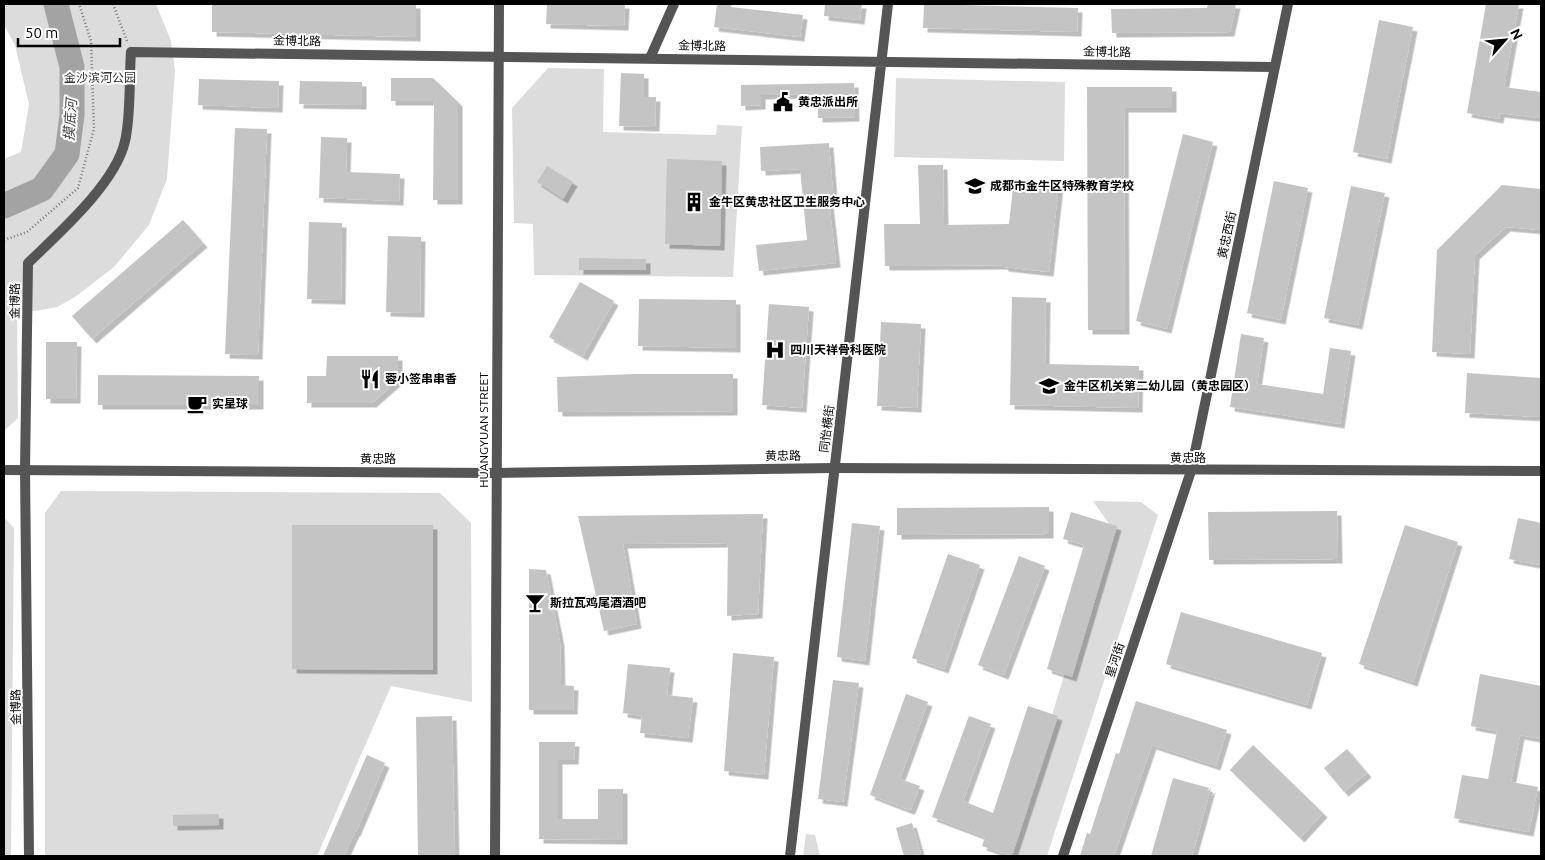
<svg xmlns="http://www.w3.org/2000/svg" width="1545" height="860" font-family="Ubuntu,'Noto Sans SC',sans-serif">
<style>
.green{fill:#dcdcdc}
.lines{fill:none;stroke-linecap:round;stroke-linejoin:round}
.river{stroke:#a3a3a3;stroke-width:25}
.building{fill:#c4c4c4;filter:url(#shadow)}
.path{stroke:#777;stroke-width:2.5;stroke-dasharray:1 2.5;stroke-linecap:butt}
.minor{stroke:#555;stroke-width:10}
.tertiary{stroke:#555;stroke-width:10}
.labels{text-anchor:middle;stroke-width:4;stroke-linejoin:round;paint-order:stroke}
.street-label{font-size:12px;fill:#000;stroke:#fff}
.park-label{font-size:12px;fill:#333;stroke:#fff}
.poi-label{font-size:12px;font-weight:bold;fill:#000;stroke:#fff;text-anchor:start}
.water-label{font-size:14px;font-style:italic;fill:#444;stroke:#fff}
</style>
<defs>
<filter id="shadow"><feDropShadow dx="4.5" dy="4.5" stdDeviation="0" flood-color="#0004"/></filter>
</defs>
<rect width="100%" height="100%" fill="#fff"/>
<path class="green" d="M4,4H156L171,41L175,71L167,179L149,225L114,267L75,297L57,307L35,311L17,310L18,418L4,431V159L21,152L29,104L15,45L4,25Z
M548,68L604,69L603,132L716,135L717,125L742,126L733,277L534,275L533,224L514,223L512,108Z
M896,78L1065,82L1064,161L894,157Z
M61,491L440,493L471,523L472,702L391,686L317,856H45V513Z
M1093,501L1141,502L1158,515L1047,856H1009L1110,525Z
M4,517L14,528L11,856H4Z
M806,834L815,835L820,856H803Z"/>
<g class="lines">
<path class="river" d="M4,206L42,189L67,154L72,115V67L56,4"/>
</g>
<path class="building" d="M212,4H416V37L212,32Z
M547,4H625L624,26L546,24Z
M717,4H732L731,7L803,15L800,37L714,27Z
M825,4H862L860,20L824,16Z
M924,4L1078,8L1077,32L923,28Z
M1208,4H1236L1230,32L1112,33L1111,9L1207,8Z
M1486,4H1519L1504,87L1541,92V118L1500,113L1499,119L1467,113Z
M1379,20L1413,27L1387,159L1353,152Z
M621,73L644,74V97H656L655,127L619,126Z
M391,78H433L458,102V200H433L434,101H391Z
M199,79L279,81L278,108L198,105Z
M300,81L362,82V105L299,104Z
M854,83L855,117L818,118V94L761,95V105L741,106V85Z
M1087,87H1172V108H1124L1125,330H1088Z
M235,128L267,129L258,355L225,354Z
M1183,134L1213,142L1167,329L1136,321Z
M321,137L347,138L346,172L400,174L399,201L319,198Z
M829,143L833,193H828L836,263L759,271L756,245L807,240L800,169L761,171L760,147Z
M667,159L722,161L720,246L665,244Z
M918,165H943L944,225L1009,224L1014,179L1059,184L1049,272L1004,267V265L885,266L884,224H920Z
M547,166L573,182L563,199L537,182Z
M1274,181L1308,188L1281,320L1247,313Z
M1502,185L1541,189V230L1506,227L1475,255L1470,354L1432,352L1437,250Z
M1351,186L1385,193L1358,325L1324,318Z
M183,220L203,243L92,339L72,316Z
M309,222L342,223L341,300L307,299Z
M388,236L421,237L420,313L386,312Z
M579,258L646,259V270H579Z
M580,282L614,301L583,356L549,337Z
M1012,297L1046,298L1045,364L1139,366L1138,408L1010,405Z
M639,299L736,300V348L638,346Z
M769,304L809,307L802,408L762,405Z
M881,322L921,324L917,408L877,406Z
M1241,334L1264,338L1257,384L1323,394L1330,348L1351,351L1340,424L1230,407Z
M46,342H77L76,399H46Z
M327,356H398V380L372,403H307V376H326Z
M1467,373L1541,378V417L1465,413Z
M635,374H733V411L558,412L557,377Z
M98,375L259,376V405H98Z
M1049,507V534L897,535V508Z
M1337,511L1338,559L1209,560L1208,512Z
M1071,512L1117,526L1072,677L1047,669L1084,545L1063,539Z
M763,514L758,614L727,616L728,543L623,544L637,624L604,631L578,516Z
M1518,518L1541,523V565L1509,559Z
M852,523L880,526L865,661L837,657Z
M292,525H433V670L292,669Z
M1405,525L1458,542L1413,682L1359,664Z
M948,554L980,565L944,669L912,658Z
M1019,556L1045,566L1004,675L978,665Z
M529,569L546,570L560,642L561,685L574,686L573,710H529Z
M1181,612L1322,653L1307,705L1166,664Z
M733,653L774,657L764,775L724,771Z
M628,664L670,668L667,695L693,698L688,738L640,733L642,716L623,713Z
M1480,674L1541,686V739L1520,735L1511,782L1538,787L1529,832L1454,818L1462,775L1488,779L1497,731L1471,726Z
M833,680L859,683L843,802L818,799Z
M906,694L928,702L900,779L920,786L911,809L909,810L870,795Z
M1136,701L1227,730L1216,766L1152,745L1114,856H1080L1087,833L1090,834L1116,753L1119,754Z
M1028,706L1058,716L1012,856L982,846L985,837L932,817L969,716L991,724L963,801L993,813Z
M452,716L455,856H418L416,717Z
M539,742H575L574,760H558V819H598V789H623V840L539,839Z
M1253,745L1323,813L1300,838L1230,770Z
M1347,749L1367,773L1344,792L1324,768Z
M367,755L385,763L356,832H355L344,856H323Z
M1173,778L1209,788L1207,792L1211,788L1192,856H1151Z
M219,814V825L173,826V815Z
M912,823L921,854L904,856L896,828Z"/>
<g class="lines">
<path class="path" d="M113,4L127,41
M4,240L27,232L78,188L94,129L91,41L79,4"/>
<path class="minor" d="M650,58L674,4
M29,856L25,469L28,263C59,233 116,183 125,141C131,117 129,78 131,52L1274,67
M790,856L888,4
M1063,856L1191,471L1288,4"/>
<path class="tertiary" d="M4,470L497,473L835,468L1541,471
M495,856L499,4"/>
</g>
<defs>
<symbol id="civic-bare" viewBox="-9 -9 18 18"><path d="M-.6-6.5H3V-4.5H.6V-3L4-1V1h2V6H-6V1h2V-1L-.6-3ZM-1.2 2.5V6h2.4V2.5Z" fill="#000" stroke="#fff" stroke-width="2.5" paint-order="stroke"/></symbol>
<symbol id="school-bare" viewBox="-9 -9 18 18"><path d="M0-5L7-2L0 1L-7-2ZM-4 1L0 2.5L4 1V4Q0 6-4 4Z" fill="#000" stroke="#fff" stroke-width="2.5" paint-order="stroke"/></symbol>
<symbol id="building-bare" viewBox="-9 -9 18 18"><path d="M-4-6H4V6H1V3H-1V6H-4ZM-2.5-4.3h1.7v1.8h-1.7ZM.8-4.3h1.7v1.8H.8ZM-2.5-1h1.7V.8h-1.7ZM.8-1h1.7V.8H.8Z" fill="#000" stroke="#fff" stroke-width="2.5" paint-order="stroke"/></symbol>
<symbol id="hospital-bare" viewBox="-9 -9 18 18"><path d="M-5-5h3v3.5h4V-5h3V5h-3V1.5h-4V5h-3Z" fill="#000" stroke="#fff" stroke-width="2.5" paint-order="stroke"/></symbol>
<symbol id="restaurant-bare" viewBox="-9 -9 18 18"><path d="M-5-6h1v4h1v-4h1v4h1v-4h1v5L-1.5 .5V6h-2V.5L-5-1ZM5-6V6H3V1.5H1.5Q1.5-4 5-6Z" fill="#000" stroke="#fff" stroke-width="2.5" paint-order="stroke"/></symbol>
<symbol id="cafe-bare" viewBox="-9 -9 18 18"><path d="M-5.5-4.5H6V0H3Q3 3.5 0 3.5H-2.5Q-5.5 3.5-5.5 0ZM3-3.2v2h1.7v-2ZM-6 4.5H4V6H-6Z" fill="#000" stroke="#fff" stroke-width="2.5" paint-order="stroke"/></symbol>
<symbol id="bar-bare" viewBox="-9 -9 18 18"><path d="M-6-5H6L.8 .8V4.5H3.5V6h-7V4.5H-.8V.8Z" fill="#000" stroke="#fff" stroke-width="2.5" paint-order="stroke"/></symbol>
</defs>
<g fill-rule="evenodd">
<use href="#civic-bare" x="769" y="88" width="28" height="28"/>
<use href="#school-bare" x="961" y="172" width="28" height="28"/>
<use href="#building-bare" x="680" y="188" width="28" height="28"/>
<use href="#hospital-bare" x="761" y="336" width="28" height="28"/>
<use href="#restaurant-bare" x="356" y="365" width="28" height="28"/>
<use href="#school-bare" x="1035" y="372" width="28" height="28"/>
<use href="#cafe-bare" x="183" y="390" width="28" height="28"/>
<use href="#bar-bare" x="521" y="589" width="28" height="28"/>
</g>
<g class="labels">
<g class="street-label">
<text transform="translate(297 41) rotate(1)" y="4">金博北路</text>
<text transform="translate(702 46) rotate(1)" y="4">金博北路</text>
<text transform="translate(1107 52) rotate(1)" y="4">金博北路</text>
<text transform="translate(1227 235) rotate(-78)" y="4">黄忠西街</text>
<text transform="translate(15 301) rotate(-89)" y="4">金博路</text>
<text transform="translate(827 429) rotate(-83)" y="4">同怡横街</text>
<text transform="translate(484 430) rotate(-90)" y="4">HUANGYUAN STREET</text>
<text transform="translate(783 456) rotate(-1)" y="4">黄忠路</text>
<text x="1188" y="462">黄忠路</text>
<text x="378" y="463">黄忠路</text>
<text transform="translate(1115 660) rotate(-72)" y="4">星河街</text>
<text transform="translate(16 707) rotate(-91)" y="4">金博路</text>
</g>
<g class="park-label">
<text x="100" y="82">金沙滨河公园</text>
</g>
<g class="poi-label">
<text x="798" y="106">黄忠派出所</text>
<text x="990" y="190">成都市金牛区特殊教育学校</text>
<text x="709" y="206">金牛区黄忠社区卫生服务中心</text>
<text x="790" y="354">四川天祥骨科医院</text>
<text x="385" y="383">蓉小签串串香</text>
<text x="1064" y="390">金牛区机关第二幼儿园（黄忠园区）</text>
<text x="212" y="408">实星球</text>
<text x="550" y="607">斯拉瓦鸡尾酒酒吧</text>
</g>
<g class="water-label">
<text transform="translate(70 120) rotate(-86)" y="5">摸底河</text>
</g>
</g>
<rect width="1545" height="860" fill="none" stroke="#000000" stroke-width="10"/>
<g transform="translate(1505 40) rotate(63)" stroke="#ffffff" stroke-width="4" paint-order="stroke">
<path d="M0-4L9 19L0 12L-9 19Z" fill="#000000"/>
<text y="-8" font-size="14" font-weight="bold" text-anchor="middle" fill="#000000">N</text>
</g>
<path d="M18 38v8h102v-8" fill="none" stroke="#000000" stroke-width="2.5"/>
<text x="25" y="38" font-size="15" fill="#000000" stroke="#ffffff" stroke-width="4" paint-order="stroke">50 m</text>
</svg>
